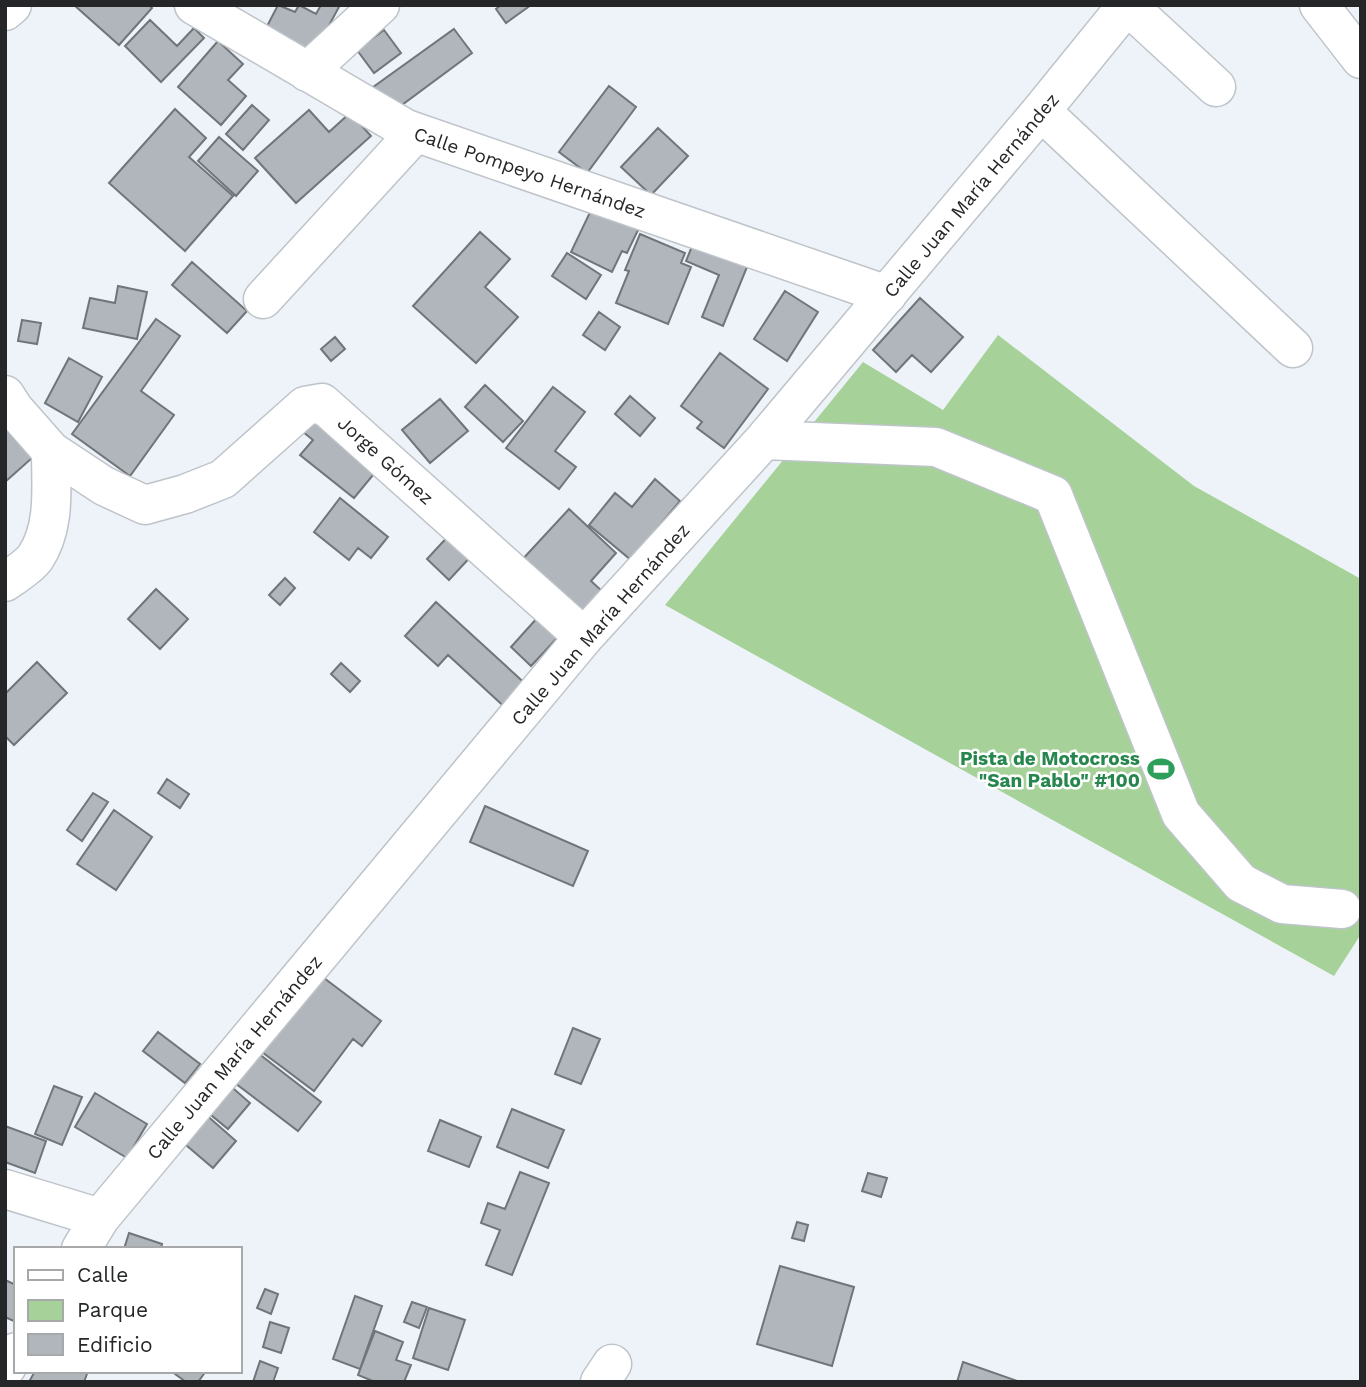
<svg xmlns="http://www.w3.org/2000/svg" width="1366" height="1387" font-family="'Work Sans',sans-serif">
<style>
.green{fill:#a6d29a}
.building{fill:#b0b6bb;stroke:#70757a;stroke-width:2}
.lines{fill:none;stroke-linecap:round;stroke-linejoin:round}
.minor-casing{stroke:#bec4c9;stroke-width:41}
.minor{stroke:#fff;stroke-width:38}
.labels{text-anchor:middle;stroke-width:5;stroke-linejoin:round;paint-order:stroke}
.street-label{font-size:19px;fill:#242628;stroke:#fff}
.leisure-label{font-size:19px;font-weight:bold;fill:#27864d;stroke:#fff;text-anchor:end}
</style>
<rect width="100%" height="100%" fill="#edf3f9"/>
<path class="green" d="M998,335L1194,486L1361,579V934L1334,976L665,605L863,362L943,410Z"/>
<path class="building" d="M74,5H149L152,8L119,45Z
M278,5L295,12L299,5L316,14L321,5H340L312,57L264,32Z
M501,5H531L506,23L496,9Z
M150,20L177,46L194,28L204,38L161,82L125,46Z
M454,29L472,53L387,116L369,90Z
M384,30L401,53L374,73L357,50Z
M218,41L243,64L228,80L246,96L221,125L178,87Z
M609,86L636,107L587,173L559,152Z
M252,105L269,120L243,150L226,134Z
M175,109L206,138L189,157L233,196L185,251L109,183Z
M309,110L329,132L350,113L371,136L296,203L255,158Z
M658,128L688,156L651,195L621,167Z
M219,137L258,171L236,196L198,161Z
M593,206L639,228L627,253L622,251L612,272L571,252Z
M480,232L510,259L485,287L518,317L476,363L413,306Z
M640,234L685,253L681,263L691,267L668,324L616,303L629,271L625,270Z
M695,239L749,262L723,326L702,317L719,275L686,261Z
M567,253L601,275L586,299L552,276Z
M192,262L247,311L227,333L172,285Z
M118,286L147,292L137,339L83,328L90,298L115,303Z
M785,291L818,312L787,361L754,339Z
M920,298L963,337L931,372L912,355L896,372L873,350Z
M599,312L620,327L605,350L583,335Z
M156,319L180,336L141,391L174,415L130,476L72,434Z
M22,320L41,323L37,344L18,341Z
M335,337L345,349L331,361L321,349Z
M720,353L768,389L724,448L697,428L702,422L681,406Z
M69,358L102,377L78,422L45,403Z
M485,385L523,421L503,442L465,407Z
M553,387L585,412L555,451L576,467L559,489L506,448Z
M630,396L655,418L640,436L615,414Z
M440,399L468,431L430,463L402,430Z
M319,411L383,463L354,498L300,455L313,440L302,431Z
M5,428L32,458L5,482Z
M655,479L680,501L631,560L589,525L615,493L632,507Z
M340,498L388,537L371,558L358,548L349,560L314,532Z
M569,509L616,553L591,581L603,592L580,618L520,562Z
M453,531L475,552L449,580L427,559Z
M285,578L295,588L280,605L269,595Z
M156,589L188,619L160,649L128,619Z
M436,602L530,688L509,711L448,655L438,666L405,636Z
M538,617L559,636L531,666L511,647Z
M37,662L67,693L14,745L5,736V694Z
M341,663L360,681L350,692L331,674Z
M167,779L189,794L180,808L158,793Z
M93,793L108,802L82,841L67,830Z
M485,806L588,851L573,886L470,842Z
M114,810L152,837L116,890L77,864Z
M316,972L381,1021L362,1046L353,1039L314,1091L258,1049Z
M573,1028L600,1039L581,1084L555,1074Z
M158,1032L200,1064L185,1083L143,1051Z
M254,1050L321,1102L298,1131L231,1080Z
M227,1083L250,1103L228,1129L205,1110Z
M54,1086L82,1097L62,1145L35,1134Z
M95,1093L147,1124L127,1158L75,1127Z
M512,1109L564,1130L548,1168L497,1147Z
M204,1113L236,1141L213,1168L180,1140Z
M440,1120L481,1137L469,1167L428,1151Z
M5,1126L46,1141L35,1173L5,1162Z
M520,1172L549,1183L512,1275L486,1265L500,1230L481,1223L488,1203L505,1209Z
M868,1173L887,1178L881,1197L862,1191Z
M797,1222L808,1225L804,1241L792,1238Z
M129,1233L162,1244L161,1249H124Z
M780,1266L854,1287L832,1366L757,1344Z
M5,1280L16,1285V1322L5,1317Z
M265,1289L278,1294L271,1314L257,1308Z
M355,1296L382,1306L360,1369L333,1359Z
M412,1302L427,1307L419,1328L404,1322Z
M429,1308L465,1320L448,1370L413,1358Z
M270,1322L289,1328L281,1353L263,1347Z
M375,1331L403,1342L396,1360L411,1365L404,1382H375L358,1375Z
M260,1361L278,1368L273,1382H253Z
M963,1362L1020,1382H957Z
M35,1371H88L84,1382H29Z
M171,1371H206L198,1382H186Z"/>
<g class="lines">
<defs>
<path id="minor" d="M194,5L406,129L887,295
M1127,5L1216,87
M1319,5L1361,59
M5,11L12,5
M307,72L380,5
M1041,111L1293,348
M263,299L407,142L406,129
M5,395L14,409L51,451L104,486L145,505L185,494L223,479L305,406L322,403L584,637
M764,440L936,447L1053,495L1181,814L1241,883L1282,904L1342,909
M5,582C15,575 28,567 35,558C56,527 51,487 51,451
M5,1189L100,1218
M81,1249L100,1218L584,637L764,440L1041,111L1127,5
M5,1369L16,1352
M600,1382L612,1364"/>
</defs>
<use href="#minor" class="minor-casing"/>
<use href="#minor" class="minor"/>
</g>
<defs>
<symbol id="stadium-bare" viewBox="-9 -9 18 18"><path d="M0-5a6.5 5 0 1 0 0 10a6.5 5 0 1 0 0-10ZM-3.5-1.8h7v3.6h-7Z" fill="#2e9e5b" stroke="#fff" stroke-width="2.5" paint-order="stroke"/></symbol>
</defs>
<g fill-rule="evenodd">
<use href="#stadium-bare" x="1142" y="750" width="38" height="38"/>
</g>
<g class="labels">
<g class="street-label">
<text transform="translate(530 172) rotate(19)" y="7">Calle Pompeyo Hernández</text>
<text transform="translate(971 195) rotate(-50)" y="7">Calle Juan María Hernández</text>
<text transform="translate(386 460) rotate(42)" y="7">Jorge Gómez</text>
<text transform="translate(600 624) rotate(-49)" y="7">Calle Juan María Hernández</text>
<text transform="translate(234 1057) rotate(-50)" y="7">Calle Juan María Hernández</text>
</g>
<g class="leisure-label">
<text x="1140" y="765">Pista de Motocross<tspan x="1140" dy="22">"San Pablo" #100</tspan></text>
</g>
</g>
<rect width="1366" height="1387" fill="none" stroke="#242628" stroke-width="14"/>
<rect x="14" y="1247" width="228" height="126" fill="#ffffff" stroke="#a7a8a9" stroke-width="2"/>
<rect x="28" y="1270" width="35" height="10" fill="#ffffff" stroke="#a7a8a9" stroke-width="2"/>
<text x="77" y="1282" font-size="21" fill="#242628">Calle</text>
<rect x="28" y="1300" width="35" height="21" fill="#a6d29a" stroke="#a7a8a9" stroke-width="2"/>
<text x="77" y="1317" font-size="21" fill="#242628">Parque</text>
<rect x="28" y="1334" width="35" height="21" fill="#b0b6bb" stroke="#a7a8a9" stroke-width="2"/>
<text x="77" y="1352" font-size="21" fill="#242628">Edificio</text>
</svg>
